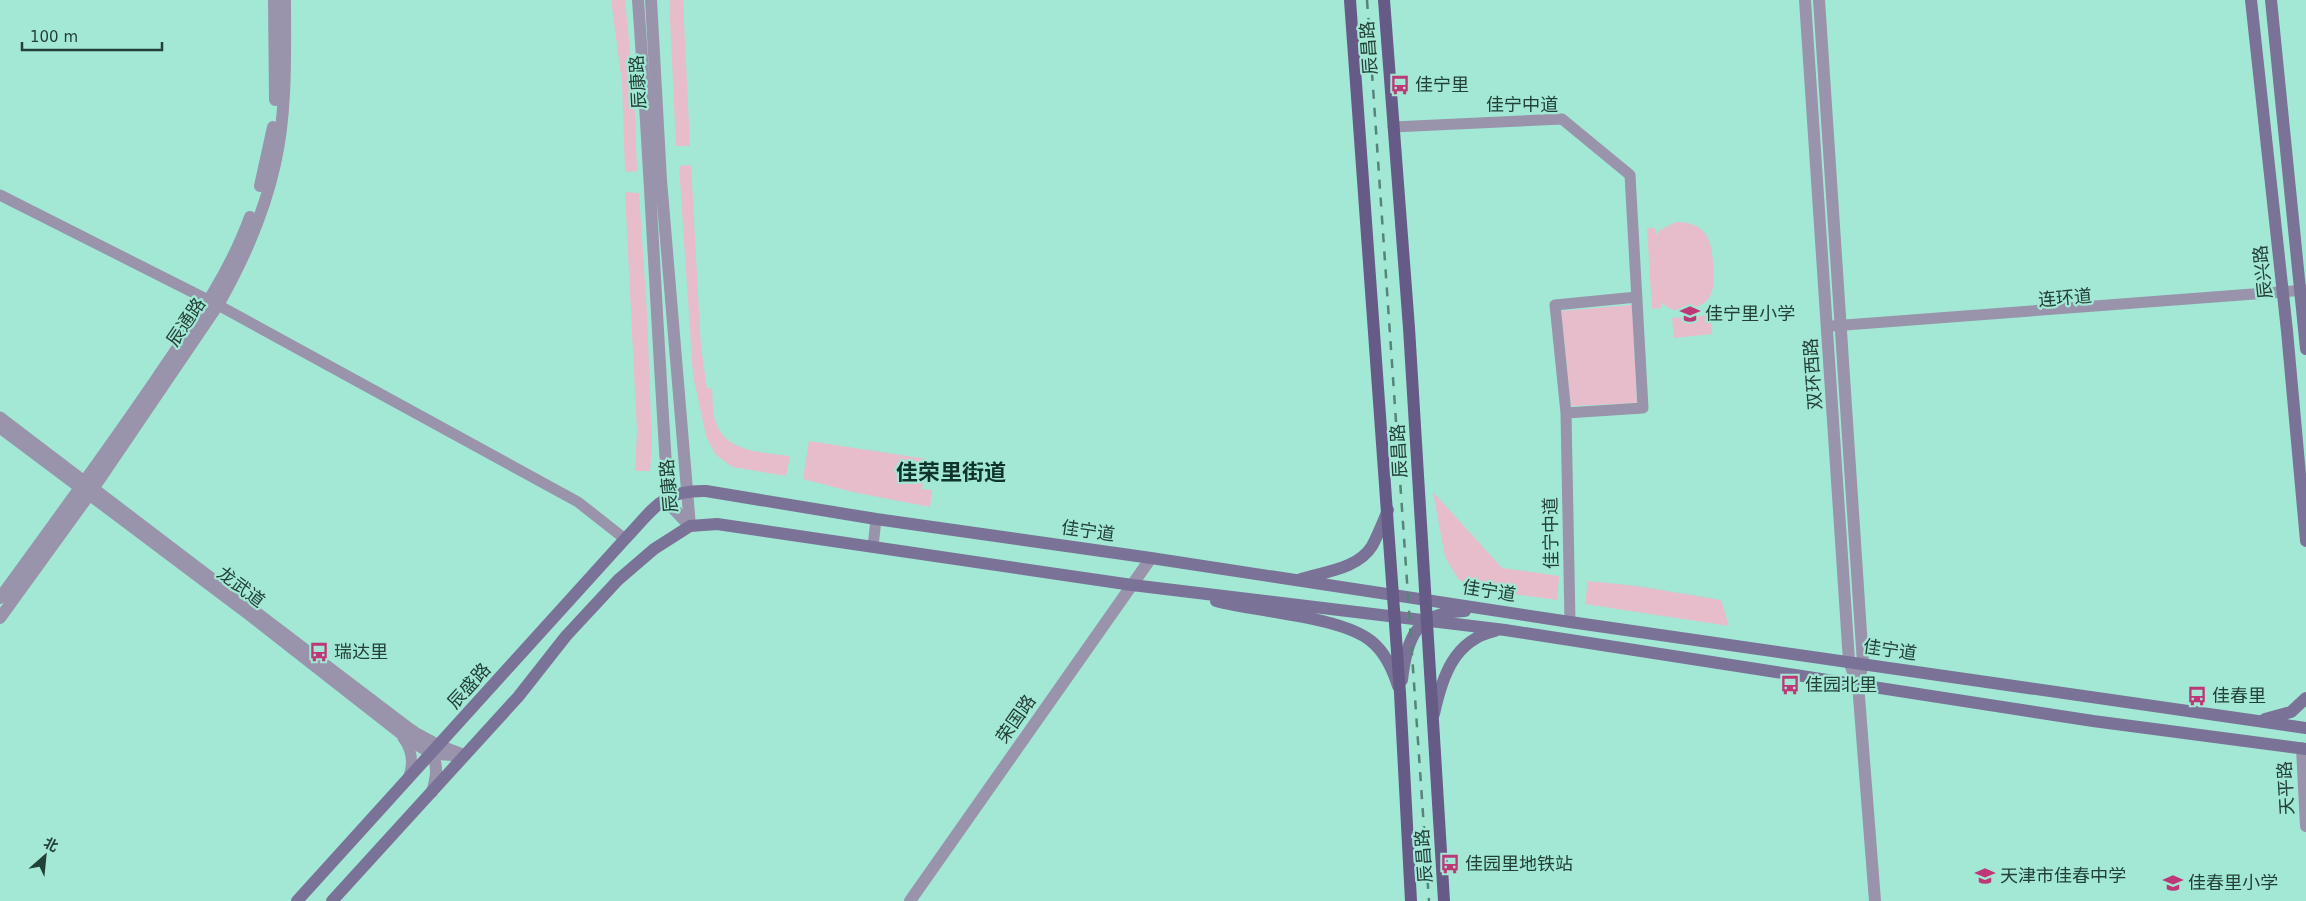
<svg xmlns="http://www.w3.org/2000/svg" width="2306" height="901" font-family="'DejaVu Sans','Noto Sans SC',sans-serif">
<style>
.green{fill:#e7bccb}
.lines{fill:none;stroke-linecap:round;stroke-linejoin:round}
.minor{stroke:#9993ac;stroke-width:11}
.tertiary{stroke:#9993ac;stroke-width:12}
.secondary{stroke:#7b7297;stroke-width:12}
.primary{stroke:#665a86;stroke-width:12}
.rail{stroke:#568478;stroke-width:2.5;stroke-dasharray:9 9;stroke-linecap:butt}
.labels{text-anchor:middle;stroke-width:4.5;stroke-linejoin:round;paint-order:stroke}
.street-label{font-size:18px;fill:#234038;stroke:#a2e8d5}
.poi-label{font-size:18px;fill:#234038;stroke:#a2e8d5;text-anchor:start}
.district-label{font-size:22px;font-weight:bold;fill:#0f342c;stroke:#a2e8d5}
</style>
<rect width="100%" height="100%" fill="#a2e8d5"/>
<path class="green" d="M611,0H625L634,91L637,171L625,172L622,82Z
M669,0H683L690,146H676Z
M691,165L701,347L707,389L712,388C713,399 712,413 716,423C726,453 764,452 790,456L786,476L732,467L715,454L706,436L693,375L679,166Z
M625,192L639,193L647,313L652,446L650,471H635L637,431Z
M1676,222C1706,222 1712,239 1713,265C1715,290 1714,305 1685,310C1674,311 1668,309 1661,302V308L1652,309L1647,228H1655L1656,235L1660,230Z
M1632,305L1637,403L1571,406L1561,311Z
M1711,315L1712,334L1674,338L1672,318Z
M809,441L927,459L922,489L932,490L930,507L853,492L803,479Z
M1433,492L1502,568L1559,576L1557,600L1476,589L1458,579L1445,557Z
M1588,581L1637,586L1721,600L1729,626L1585,604Z"/>
<g class="lines">
<path class="minor" d="M1393,127L1562,119L1630,175L1643,408L1566,413
M0,195L218,305L578,502L625,539
M1832,326L2306,290
M0,417L413,731L439,745L465,755
M0,428L249,615L411,742L432,754L459,756
M873,547L876,519
M1570,622L1566,413L1555,305L1637,297
M403,738C413,751 414,764 408,779"/>
<path class="tertiary" d="M274,0L275,100
M638,0C650,165 657,331 668,496L670,505L690,526
M651,0L661,180L690,526
M1805,0L1849,661L1853,672
M1819,0L1863,663L1858,684L1875,901
M260,186L273,127
M0,598C54,524 108,450 159,375C194,324 229,275 250,217
M0,618L89,495L218,305C243,261 264,214 275,164C287,111 285,54 285,0
M413,731C433,753 442,761 432,792
M2302,748L2306,826
M910,901L1151,558"/>
<path class="secondary" d="M2251,0L2287,331L2306,541
M2271,0L2306,349
M1301,579C1324,572 1358,569 1372,546C1378,535 1383,522 1388,510
M1216,601C1256,612 1340,616 1371,641C1385,652 1393,670 1398,686
M1402,680C1407,636 1417,612 1465,611
M1434,714C1442,677 1454,640 1495,631
M2265,719L2291,712L2306,698
M297,901L625,539C654,509 661,490 706,491L876,519L1151,558L1570,622L2306,728
M332,901L518,697L566,636L618,580L654,549L690,526L717,524L1132,585L1505,630L2093,721L2306,749"/>
<path class="primary" d="M1350,0L1400,693L1411,901
M1384,0L1409,328L1444,901"/>
<path class="rail" d="M1367,0L1429,901"/>
</g>
<defs>
<symbol id="bus-bare" viewBox="-9 -9 18 18"><path d="M-5-6H5V4H4V6H2V4H-2V6H-4V4H-5ZM-3.5-4V0h7V-4ZM-3.5 1.2v1.5H-2V1.2ZM2 1.2v1.5H3.5V1.2Z" fill="#be3777" stroke="#a2e8d5" stroke-width="2.5" paint-order="stroke"/></symbol>
<symbol id="school-bare" viewBox="-9 -9 18 18"><path d="M0-5L7-2L0 1L-7-2ZM-4 1L0 2.5L4 1V4Q0 6-4 4Z" fill="#be3777" stroke="#a2e8d5" stroke-width="2.5" paint-order="stroke"/></symbol>
</defs>
<g fill-rule="evenodd">
<use href="#bus-bare" x="1386" y="71" width="28" height="28"/>
<use href="#school-bare" x="1676" y="300" width="28" height="28"/>
<use href="#bus-bare" x="305" y="638" width="28" height="28"/>
<use href="#bus-bare" x="1776" y="671" width="28" height="28"/>
<use href="#bus-bare" x="2183" y="682" width="28" height="28"/>
<use href="#bus-bare" x="1436" y="850" width="28" height="28"/>
<use href="#school-bare" x="1971" y="862" width="28" height="28"/>
<use href="#school-bare" x="2159" y="869" width="28" height="28"/>
</g>
<g class="labels">
<g class="street-label">
<text transform="translate(1369 48) rotate(-94)" y="6">辰昌路</text>
<text transform="translate(638 82) rotate(-93)" y="6">辰康路</text>
<text x="1522" y="111">佳宁中道</text>
<text transform="translate(2263 272) rotate(-96)" y="6">辰兴路</text>
<text transform="translate(2065 298) rotate(-5)" y="6">连环道</text>
<text transform="translate(186 322) rotate(-56)" y="6">辰通路</text>
<text transform="translate(1813 374) rotate(-94)" y="6">双环西路</text>
<text transform="translate(1399 451) rotate(-93)" y="6">辰昌路</text>
<text transform="translate(669 486) rotate(-95)" y="6">辰康路</text>
<text transform="translate(1088 531) rotate(8)" y="6">佳宁道</text>
<text transform="translate(1551 533) rotate(-91)" y="6">佳宁中道</text>
<text transform="translate(241 587) rotate(37)" y="6">龙武道</text>
<text transform="translate(1489 591) rotate(9)" y="6">佳宁道</text>
<text transform="translate(1890 650) rotate(8)" y="6">佳宁道</text>
<text transform="translate(469 686) rotate(-48)" y="6">辰盛路</text>
<text transform="translate(1016 719) rotate(-55)" y="6">荣国路</text>
<text transform="translate(2286 788) rotate(-93)" y="6">天平路</text>
<text transform="translate(1424 856) rotate(-94)" y="6">辰昌路</text>
</g>
<g class="poi-label">
<text x="1415" y="91">佳宁里</text>
<text x="1705" y="320">佳宁里小学</text>
<text x="334" y="658">瑞达里</text>
<text x="1805" y="691">佳园北里</text>
<text x="2212" y="702">佳春里</text>
<text x="1465" y="870">佳园里地铁站</text>
<text x="2000" y="882">天津市佳春中学</text>
<text x="2188" y="889">佳春里小学</text>
</g>
<g class="district-label">
<text x="951" y="480">佳荣里街道</text>
</g>
</g>
<g transform="translate(45 856) rotate(27)" stroke="#a2e8d5" stroke-width="4" paint-order="stroke">
<path d="M0-4L9 19L0 12L-9 19Z" fill="#234038"/>
<text y="-8" font-size="14" font-weight="bold" text-anchor="middle" fill="#234038">北</text>
</g>
<path d="M22 42v8h140v-8" fill="none" stroke="#234038" stroke-width="2.5"/>
<text x="30" y="42" font-size="15" fill="#234038" stroke="#a2e8d5" stroke-width="4" paint-order="stroke">100 m</text>
</svg>
